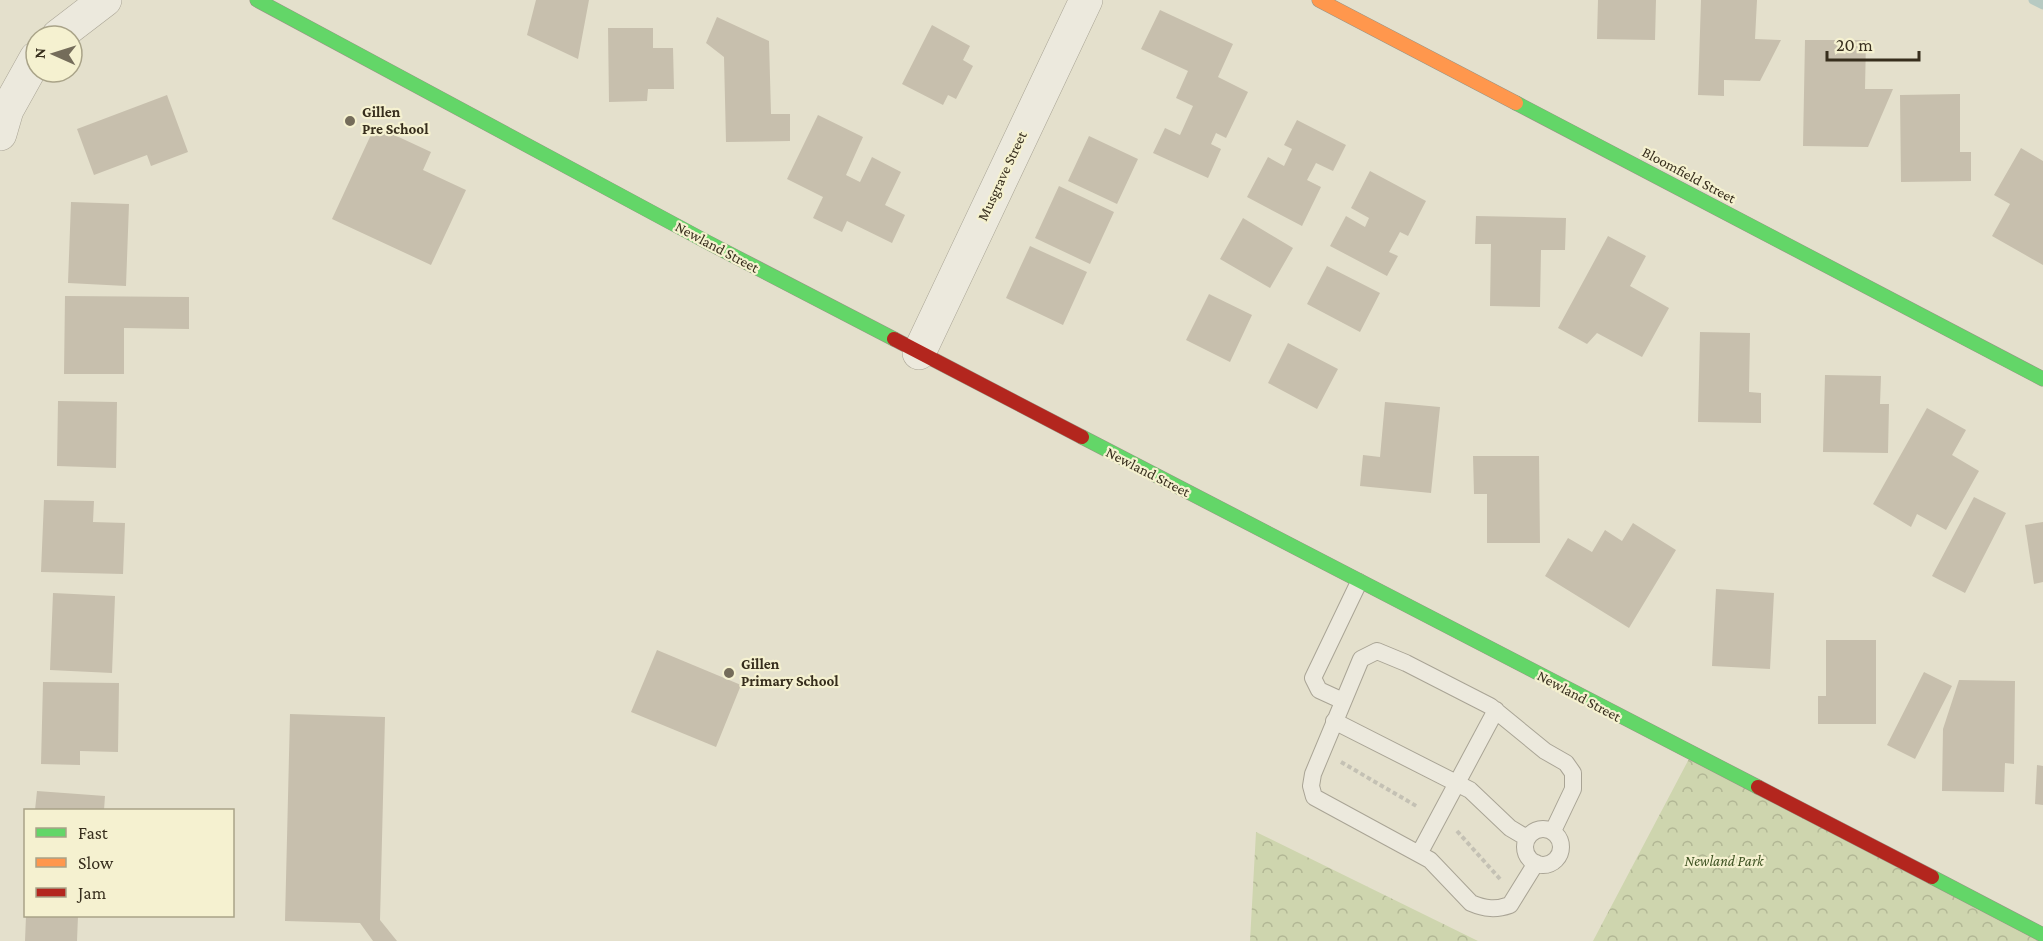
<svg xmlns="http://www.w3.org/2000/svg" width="2043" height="941" font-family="'Crimson Pro',serif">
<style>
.park{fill:url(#park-crowns)}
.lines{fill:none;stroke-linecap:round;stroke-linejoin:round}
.stream{stroke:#b7cac2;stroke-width:9}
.building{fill:#c7bfad}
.lane-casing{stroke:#a9a495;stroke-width:18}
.street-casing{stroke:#a9a495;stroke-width:34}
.fast-casing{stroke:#989485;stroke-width:15}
.slow-casing{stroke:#989485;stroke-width:15}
.jam-casing{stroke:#989485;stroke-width:15}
.path{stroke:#c4c1b4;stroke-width:4;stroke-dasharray:4.5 3;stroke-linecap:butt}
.lane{stroke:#ece9dd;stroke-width:16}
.street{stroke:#ece9dd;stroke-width:33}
.fast{stroke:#63d668;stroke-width:14}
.slow{stroke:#ff974d;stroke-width:14}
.jam{stroke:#b3261e;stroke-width:14}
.poi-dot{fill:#746c5a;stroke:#f5f1d0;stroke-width:2}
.labels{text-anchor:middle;stroke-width:4.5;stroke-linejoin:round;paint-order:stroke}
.poi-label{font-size:15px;font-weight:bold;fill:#372e1d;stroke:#f5f1d0;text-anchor:start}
.street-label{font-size:15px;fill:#372e1d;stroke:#f5f1d0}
.park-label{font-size:15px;font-style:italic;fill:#3f5323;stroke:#f5f1d0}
</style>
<defs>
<pattern id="park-crowns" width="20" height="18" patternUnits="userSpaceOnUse" patternTransform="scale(1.5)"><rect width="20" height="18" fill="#ced5ae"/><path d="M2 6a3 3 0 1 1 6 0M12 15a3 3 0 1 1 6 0" fill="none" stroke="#b2b795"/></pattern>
</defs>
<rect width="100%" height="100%" fill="#e4e0cc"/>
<path class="park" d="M1691,755L2043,941H1593Z
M1256,832L1478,941H1250Z"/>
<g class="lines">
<path class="stream" d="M2033,0L2043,5"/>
</g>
<path class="building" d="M536,0H589L578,59L527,35Z
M1598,0H1656L1655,40L1597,39Z
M1701,0H1757L1755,39L1781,40L1760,81L1724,80V96L1698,95Z
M1160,10L1233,44L1218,77L1248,92L1226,138L1216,133L1211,144L1221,149L1208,178L1153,153L1165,128L1180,135L1193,106L1176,98L1188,71L1141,49Z
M717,17L769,41L771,114H790V141L726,142L724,57L706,43Z
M932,25L970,46L963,60L973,66L956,99L948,95L943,105L902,84Z
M608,28H653V48H673L674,89H648L647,101L609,102Z
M1805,40H1866L1865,89H1893L1868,147L1803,146Z
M1960,94V152H1971V181L1901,182L1900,95Z
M167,95L188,152L151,166L147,155L94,175L77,129Z
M818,115L863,137L846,175L860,182L872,157L901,172L885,205L905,215L892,243L847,221L842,232L813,218L823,197L787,179Z
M1297,120L1346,145L1333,171L1316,163L1307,180L1321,187L1302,226L1247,197L1268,157L1284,166L1292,149L1284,145Z
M375,126L431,152L423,170L466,190L431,265L332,219Z
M1089,136L1138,159L1117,204L1068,181Z
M2021,148L2043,161V265L1992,236L2010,204L1994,195Z
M1370,171L1426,201L1408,236L1400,232L1389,252L1398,256L1387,276L1330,246L1346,216L1365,227L1369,218L1351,208Z
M1059,186L1114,212L1090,264L1035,238Z
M71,202L129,204L126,286L68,283Z
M1476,216L1566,218L1565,250H1541L1540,307L1490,306L1491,244H1475Z
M1243,218L1293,248L1270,288L1220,259Z
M1608,236L1646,256L1630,286L1669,308L1642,357L1597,333L1587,344L1558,328Z
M1030,246L1087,272L1063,325L1006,298Z
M1327,266L1380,293L1360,332L1307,304Z
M1209,294L1252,315L1230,362L1186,340Z
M65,296L189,297V329L124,328V374H64Z
M1700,332L1750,333L1749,392L1761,393V423L1698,422Z
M1288,343L1338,369L1317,409L1268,383Z
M1825,375L1881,376L1880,404H1889L1888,453L1823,452Z
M58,401L117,402L116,468L57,466Z
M1385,402L1440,407L1431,493L1360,486L1363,455L1380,457Z
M1927,408L1966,430L1952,455L1979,471L1946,530L1917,514L1911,527L1873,504Z
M1473,456H1539L1540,543H1487V494H1474Z
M1974,497L2006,513L1965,593L1932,576Z
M44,500L94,501L93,522L125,523L123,574L41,572Z
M2043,522V582L2034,584L2025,525Z
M1633,523L1676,550L1629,628L1545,576L1568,538L1592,552L1605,530L1622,541Z
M1716,589L1774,593L1770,669L1712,666Z
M53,593L115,596L112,673L50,670Z
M1826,640H1876V724H1818V696H1826Z
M657,650L741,685L716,747L631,712Z
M1924,672L1952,686L1915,759L1887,745Z
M1959,680L2015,681L2014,764L2005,763L2004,792L1942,791L1943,729Z
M43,682L119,683L118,752L80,751V765L41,764Z
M290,714L385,717L380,920L397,941H373L360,923L285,921Z
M2037,765L2043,766V805L2035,804Z
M37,791L105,796L104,810H35Z
M26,916H78L77,941H25Z"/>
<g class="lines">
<defs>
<path id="lane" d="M1343,701L1319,690L1313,678L1359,582
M1334,721L1470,790L1510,828L1527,838
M1525 847a18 18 0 1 1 36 0a18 18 0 1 1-36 0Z
M1419,854L1496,710
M1536,863L1510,905C1496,910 1485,909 1471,903L1430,860L1314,797L1311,786L1313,774L1361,659L1377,651L1406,663L1490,706L1545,751L1566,763L1573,773V789L1553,831"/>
<path id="street" d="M58,36L105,0
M0,134L7,110L36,58
M919,353L1086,0"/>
<path id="fast" d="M257,0L707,242L894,339
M1516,103L2043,379
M1082,437L1758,787
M1932,877L2043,935"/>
<path id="slow" d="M1319,0L1516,103"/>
<path id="jam" d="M894,339L1082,437
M1758,787L1932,877"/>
</defs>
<use href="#lane" class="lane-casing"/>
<use href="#street" class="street-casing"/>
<use href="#fast" class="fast-casing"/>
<use href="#slow" class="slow-casing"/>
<use href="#jam" class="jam-casing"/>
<path class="path" d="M1341,762L1418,807
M1457,831L1500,879"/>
<use href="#lane" class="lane"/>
<use href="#street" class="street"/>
<use href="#fast" class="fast"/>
<use href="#slow" class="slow"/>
<use href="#jam" class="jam"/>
</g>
<g class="poi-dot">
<circle cx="350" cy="121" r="6"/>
<circle cx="729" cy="673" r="6"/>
</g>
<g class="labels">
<g class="poi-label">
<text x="362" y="117">Gillen<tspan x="362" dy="17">Pre School</tspan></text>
<text x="741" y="669">Gillen<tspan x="741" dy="17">Primary School</tspan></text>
</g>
<g class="street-label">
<text transform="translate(1689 175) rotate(28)" y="5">Bloomfield Street</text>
<text transform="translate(1002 176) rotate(-65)" y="5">Musgrave Street</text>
<text transform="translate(717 247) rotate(28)" y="5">Newland Street</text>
<text transform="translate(1148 472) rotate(27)" y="5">Newland Street</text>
<text transform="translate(1579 696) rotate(28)" y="5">Newland Street</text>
</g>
<g class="park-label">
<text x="1724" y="866">Newland Park</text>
</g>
</g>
<rect x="24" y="809" width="210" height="108" fill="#f5f1d0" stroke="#a9a388" stroke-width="1.5"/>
<rect x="36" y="828" width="30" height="9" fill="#63d668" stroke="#a9a388" stroke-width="1.5"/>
<text x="78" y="839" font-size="18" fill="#372e1d">Fast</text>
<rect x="36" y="858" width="30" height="9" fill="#ff974d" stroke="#a9a388" stroke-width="1.5"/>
<text x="78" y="869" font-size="18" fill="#372e1d">Slow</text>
<rect x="36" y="888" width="30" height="9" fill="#b3261e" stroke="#a9a388" stroke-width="1.5"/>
<text x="78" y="899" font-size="18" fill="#372e1d">Jam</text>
<g transform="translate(54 54) rotate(273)"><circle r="28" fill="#f5f1d0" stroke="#a9a388" stroke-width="1.5"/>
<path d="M0-4.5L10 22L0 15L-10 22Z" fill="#746c5a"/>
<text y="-9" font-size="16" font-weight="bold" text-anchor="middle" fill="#372e1d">N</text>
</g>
<path d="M1827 51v9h92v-9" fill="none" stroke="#372e1d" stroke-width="3"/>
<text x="1836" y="51" font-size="18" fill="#372e1d" stroke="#f5f1d0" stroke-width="4.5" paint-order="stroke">20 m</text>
</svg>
